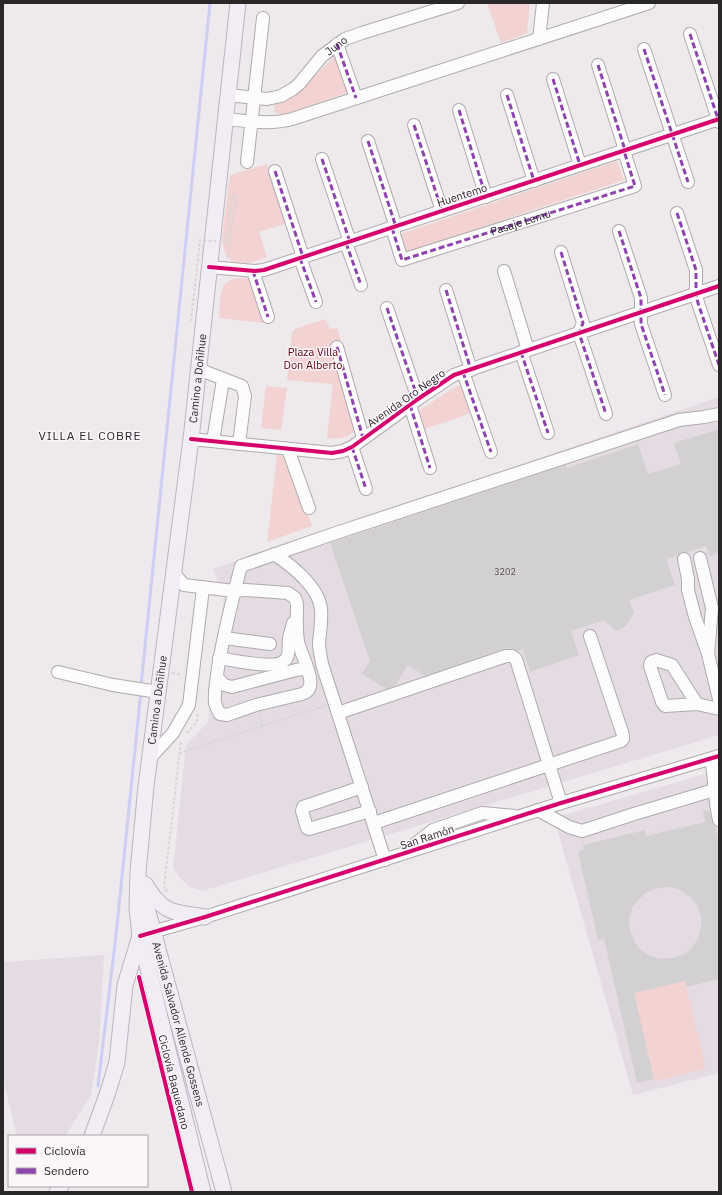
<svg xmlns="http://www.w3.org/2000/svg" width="722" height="1195" font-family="'IBM Plex Sans',sans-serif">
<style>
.built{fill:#e5dbe2}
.green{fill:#f3d2d2}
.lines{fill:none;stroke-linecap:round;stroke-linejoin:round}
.stream{stroke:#d0cdf4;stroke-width:3}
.building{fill:#d3d0d2;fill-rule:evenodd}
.minor-casing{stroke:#aeaaad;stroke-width:14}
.major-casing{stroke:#bcb4c1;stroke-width:17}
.path{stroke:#d7d6d7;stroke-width:2;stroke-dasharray:3 2;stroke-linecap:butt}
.minor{stroke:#fcfcfc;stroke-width:12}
.major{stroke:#f2edf5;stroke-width:15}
.path-bridge{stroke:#d7d6d7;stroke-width:2;stroke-dasharray:3 2;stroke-linecap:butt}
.quiet{stroke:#8e44ad;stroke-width:3;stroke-dasharray:6 3;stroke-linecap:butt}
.cycleway-casing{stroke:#fcf5fa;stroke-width:6}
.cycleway{stroke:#d6006c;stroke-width:4}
.labels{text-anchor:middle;stroke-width:3;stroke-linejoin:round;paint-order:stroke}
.number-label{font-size:9px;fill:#555254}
.street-label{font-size:11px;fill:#2a2729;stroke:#fcf5fa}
.park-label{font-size:11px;fill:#5f000d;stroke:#fcf5fa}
.neighbourhood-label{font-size:12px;letter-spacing:1px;fill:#2a2729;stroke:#fcf5fa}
</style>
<rect width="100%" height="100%" fill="#ede9ec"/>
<path class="built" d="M719,397V735L202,891L190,887L180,878L173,868L186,745L208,722L224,597L213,569Z
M719,770V1073L633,1095L554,818Z
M104,955L99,1043L91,1095L65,1136H17L3,1079V962Z"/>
<path class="green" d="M487,3H530L527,33L501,43Z
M336,55L349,92L283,115L275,112L274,103L293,97Z
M617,161L624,180L406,252L400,234Z
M267,164L285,224L259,232L267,257C252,262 247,265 231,261L224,250L222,237L230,175Z
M239,278L251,279L265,323L219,318C220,301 217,280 239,278Z
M325,319L330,329L337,328L341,341L333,346L355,431C348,437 336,440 327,438L333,384L287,380L292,332L295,329Z
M465,383L474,412L422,430L416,413L453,388Z
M266,386L287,388L281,430L261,428Z
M277,455L287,456L312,526L267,542Z
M685,981L706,1068L654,1082L634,993Z"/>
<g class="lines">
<path class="stream" d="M141,686L210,3
M98,1086L116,935L141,691"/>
</g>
<path class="building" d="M719,429V553L710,556L706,546L687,552H682L678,555L666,559L675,585L629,600L634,613L626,626L616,631L604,620L571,631L579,655L530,672L523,649L518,651L512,649L506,648L425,676L408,665L395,686L386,689L362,674L370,661L330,543L566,465L567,468L638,444L648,474L681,464L674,443Z
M709,810L712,822L715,826L719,844V979L686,987L685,981L634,993L654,1079L637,1083L604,939L598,940L578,852L584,850L583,845L645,830L646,836L705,822L703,811ZM669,887L680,890L690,897L697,905L701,916V927L698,938L692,948L683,955L672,958L661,959L650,956L641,950L634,941L630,930L629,919L632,908L639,899L647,892L658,888Z"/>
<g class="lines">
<defs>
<g id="minor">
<path d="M690,34L719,122"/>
<path d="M539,39L543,3"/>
<path d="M337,44L356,98"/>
<path d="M644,49L688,182"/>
<path d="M598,65L625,150"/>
<path d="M553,79L580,165"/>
<path id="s1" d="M227,95L267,99L281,96L293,89L299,84L322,56L345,39L362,33L458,3"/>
<path d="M507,95L534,181"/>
<path d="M459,110L486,197"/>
<path d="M225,119C248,121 270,125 292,119L649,3"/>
<path d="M414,125L442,211"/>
<path d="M368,141L396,227"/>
<path d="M322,159L350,242"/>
<path d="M247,162L263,18"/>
<path d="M275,171L303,257"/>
<path d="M677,213L696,270V294L698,303L719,365"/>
<path d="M392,228L402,260L635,186L624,151"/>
<path d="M619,231L641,298V324L665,395"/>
<path d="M346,243L361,285"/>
<path d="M561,252L583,323L579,333L606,414"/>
<path d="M300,258L316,302"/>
<path d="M209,267L255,271L264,270L719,119"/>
<path d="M253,271L268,317"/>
<path d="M504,271L528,350"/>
<path d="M446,290L471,370"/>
<path d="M387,308L418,399"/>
<path d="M337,347L363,438"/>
<path d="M521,352L548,433"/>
<path d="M198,369L242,386L245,396L239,444"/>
<path d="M463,372L491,452"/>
<path d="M410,405L430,468"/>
<path d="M191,439L332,453L343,451L352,447L418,399L454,375L719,286"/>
<path d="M213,441L223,380"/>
<path d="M352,447L366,489"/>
<path d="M288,449L309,508"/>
<path d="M274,554C291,565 319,587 321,609C322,620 320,632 319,643C319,650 321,657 322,664L385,860"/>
<path d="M700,558L712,608L708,654L719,699"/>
<path d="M684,559L688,579V590L695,617L707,651"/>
<path d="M174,573L184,585L234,591L246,590L288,593L295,598L297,604C297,616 296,629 298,641C300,655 322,688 302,694L256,705L227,715L220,714C218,710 216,707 215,703C214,694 216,684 217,675C222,638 232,602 241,566L333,534L679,420L704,417L719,414"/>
<path d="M224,638L270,644"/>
<path d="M219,658C232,660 278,671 286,659C290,654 288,645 289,638C290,633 292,628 293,623"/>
<path d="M58,672L113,685L158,692"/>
<path d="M217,677L224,685L232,687L296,670L302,669L308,671"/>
<path d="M697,704L672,665L656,660L651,662L650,666L662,702L665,706L697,704L719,709"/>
<path d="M338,713L506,656H512L516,659L561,803"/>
<path d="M150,758L173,733L189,705L203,588"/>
<path d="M711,759C715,779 714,800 719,820"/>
<path d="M362,787L303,807L302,811L307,828L309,829L370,811"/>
<path d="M538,810L569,827L582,831L634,814L714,790"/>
<path d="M374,823L621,741L623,739V735L590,636"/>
<path d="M410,848L433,830L482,813L515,816"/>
<path d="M145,934L205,917L561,803L719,756"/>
</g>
<g id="major">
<path d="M145,884C163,914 173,912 205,917"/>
<path id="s2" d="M142,890L224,1192"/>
<path d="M92,1136L108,1092L117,1062L125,985L140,936"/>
<path d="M57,1192L61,1186"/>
<path id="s3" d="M203,1192L140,936L137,908L138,872L146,786L191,439L238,3"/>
</g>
</defs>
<use href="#minor" class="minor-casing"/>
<use href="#major" class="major-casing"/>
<path class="path" d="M227,258L236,196H232
M172,673L182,675
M259,714L263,727
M187,733L197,722L198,713
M179,753L325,706
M165,892L167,890L164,887L181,741"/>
<use href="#minor" class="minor"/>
<use href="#major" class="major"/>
<path class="path-bridge" d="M191,321L200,240L226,242L232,196"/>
<g class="quiet">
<path d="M690,34L719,122"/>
<path d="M337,44L356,98"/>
<path d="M644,49L688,182"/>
<path d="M598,65L625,150"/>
<path d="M553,79L580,165"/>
<path d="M507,95L534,181"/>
<path d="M459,110L486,197"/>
<path d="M414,125L442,211"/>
<path d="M368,141L396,227"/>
<path d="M322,159L350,242"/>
<path d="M275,171L303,257"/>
<path d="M677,213L696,270V294L698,303L719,365"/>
<path id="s4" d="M392,228L402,260L635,186L624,151"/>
<path d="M619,231L641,298V324L665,395"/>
<path d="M346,243L361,285"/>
<path d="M561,252L583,323L579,333L606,414"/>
<path d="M300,258L316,302"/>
<path d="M253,271L268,317"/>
<path d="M446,290L471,370"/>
<path d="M387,308L418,399"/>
<path d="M337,347L363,438"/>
<path d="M521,352L548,433"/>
<path d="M463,372L491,452"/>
<path d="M410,405L430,468"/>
<path d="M352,447L366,489"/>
</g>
<defs>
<path id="cycleway" d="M209,267L255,271L264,270L719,119
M191,439L332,453L343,451L352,447L418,399L454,375L719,286
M140,936L205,917L561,803L719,756
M139,977L192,1192"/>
</defs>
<use href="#cycleway" class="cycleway-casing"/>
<use href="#cycleway" class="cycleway"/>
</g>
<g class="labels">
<g class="number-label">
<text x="505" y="575">3202</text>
</g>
<g class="street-label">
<text dy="4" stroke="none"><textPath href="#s1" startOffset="130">Juno</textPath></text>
<text transform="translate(462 195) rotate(-18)" y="4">Huentemo</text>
<text dy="4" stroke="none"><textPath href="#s4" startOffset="158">Pasaje Lemu</textPath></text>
<text dy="4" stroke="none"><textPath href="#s3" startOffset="825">Camino a Doñihue</textPath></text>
<text transform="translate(406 398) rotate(-35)" y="4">Avenida Oro Negro</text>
<text dy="4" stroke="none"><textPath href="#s3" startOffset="501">Camino a Doñihue</textPath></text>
<text transform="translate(427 837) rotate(-18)" y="4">San Ramón</text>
<text dy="4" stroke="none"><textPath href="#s2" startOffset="139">Avenida Salvador Allende Gossens</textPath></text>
<text transform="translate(174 1082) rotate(76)" y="4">Ciclovía Baquedano</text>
</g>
<g class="park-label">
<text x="313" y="356">Plaza Villa<tspan x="313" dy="13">Don Alberto</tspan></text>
</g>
<g class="neighbourhood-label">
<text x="90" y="440">VILLA EL COBRE</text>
</g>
</g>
<rect width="722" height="1195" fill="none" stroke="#2a2729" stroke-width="8"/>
<rect x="8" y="1135" width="140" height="52" fill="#fcf5fa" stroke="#a8a3a6"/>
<rect x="16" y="1148" width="20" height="6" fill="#d6006c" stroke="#a8a3a6"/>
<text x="44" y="1155" font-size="12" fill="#2a2729">Ciclovía</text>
<rect x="16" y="1168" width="20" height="6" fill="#8e44ad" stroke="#a8a3a6"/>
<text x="44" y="1175" font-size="12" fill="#2a2729">Sendero</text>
</svg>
